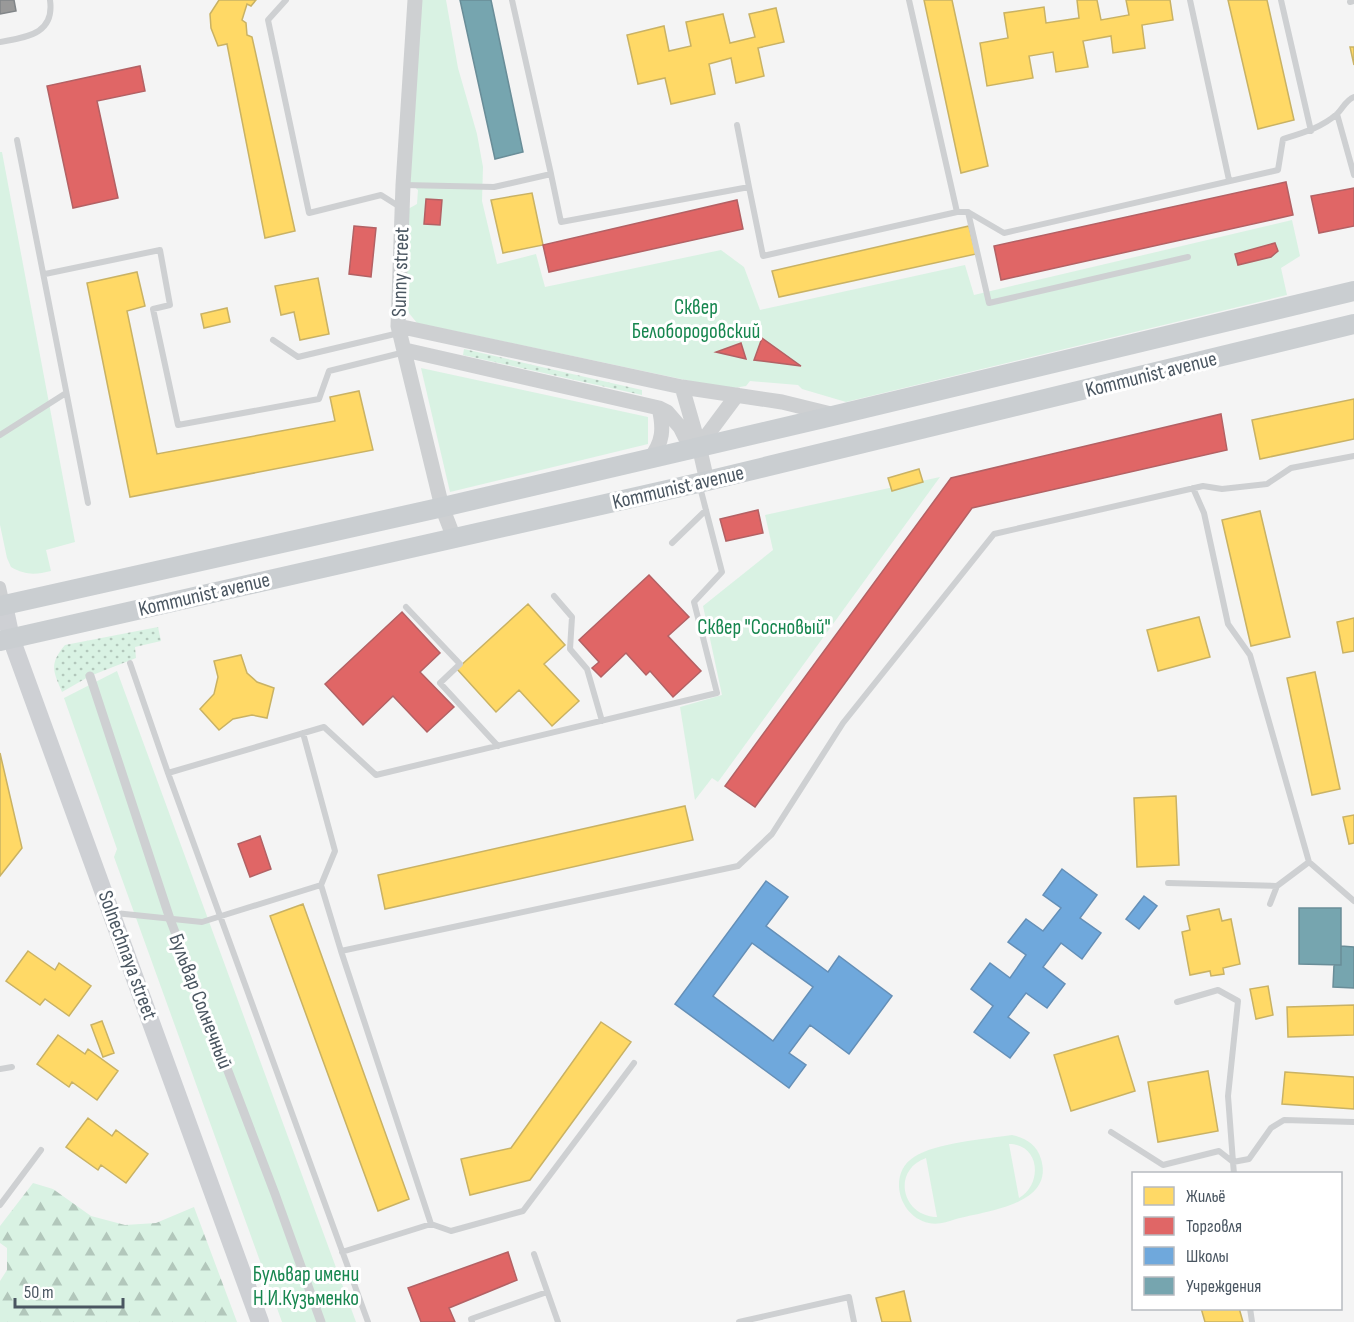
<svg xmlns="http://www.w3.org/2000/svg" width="1354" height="1322" font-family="'Sofia Sans Condensed',sans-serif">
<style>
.grass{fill:url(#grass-dots)}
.forest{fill:url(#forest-firs)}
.green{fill:#d9f2e3;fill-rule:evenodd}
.homes{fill:#ffd966;stroke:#c9b264;stroke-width:1.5}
.shops{fill:#e06666;stroke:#b36164;stroke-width:1.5}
.schools{fill:#6fa8dc;stroke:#648fb7;stroke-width:1.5;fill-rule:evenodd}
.public{fill:#76a5af;stroke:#698d98;stroke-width:1.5}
.industry{fill:#999;stroke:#818588;stroke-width:1.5}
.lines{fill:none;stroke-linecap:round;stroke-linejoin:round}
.service{stroke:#ced0d2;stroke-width:6}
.pedestrian{stroke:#ced0d2;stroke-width:9}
.minor{stroke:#ced0d2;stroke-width:12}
.tertiary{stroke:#ced0d2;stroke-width:15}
.secondary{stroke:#ced0d4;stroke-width:18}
.primary{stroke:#caced1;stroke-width:20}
.labels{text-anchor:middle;stroke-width:6;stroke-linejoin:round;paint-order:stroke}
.street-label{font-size:21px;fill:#4a5661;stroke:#fff}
.park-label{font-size:21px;fill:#17864f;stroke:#fff}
</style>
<defs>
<pattern id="grass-dots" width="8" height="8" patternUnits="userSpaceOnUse" patternTransform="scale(1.5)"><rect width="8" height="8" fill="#d9f2e3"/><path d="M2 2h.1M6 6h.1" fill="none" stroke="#b2c7bb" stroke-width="1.8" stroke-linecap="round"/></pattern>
<pattern id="forest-firs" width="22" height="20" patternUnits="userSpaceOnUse" patternTransform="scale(1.5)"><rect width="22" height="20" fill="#d9f2e3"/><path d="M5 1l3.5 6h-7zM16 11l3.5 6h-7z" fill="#b2c7bb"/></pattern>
</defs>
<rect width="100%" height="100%" fill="#f4f4f4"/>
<path class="grass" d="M464,349L642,390V395L463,355Z
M158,627L161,641L135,647L136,658L90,676L62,692C53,671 49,664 65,645Z"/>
<path class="forest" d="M33,1183L53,1189L91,1216L125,1225L156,1223L194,1207L237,1322H0V1281L7,1270V1248L0,1243V1226Z"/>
<path class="green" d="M422,0H446L458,68L477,134L483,167L482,201L497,264L536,254L545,287L721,250L744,267L760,310L965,265L974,295L1292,220L1300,256L1281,268L1287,295L846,402L802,389L798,385L750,381L746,386L728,389L417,323L404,307L408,209L417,204L418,190L408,181Z
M0,152H2L75,542L46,550L51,571C35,575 25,575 11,567L7,558L0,525Z
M421,368L648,417V444L450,492Z
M940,477L718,782L712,778L695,800L680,707L722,695L703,606L773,550L765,515Z
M117,671L356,1322H282L114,857L117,849L64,698Z
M1012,1135C1026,1138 1037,1145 1041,1159C1055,1205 985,1211 956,1219C947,1222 938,1225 929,1223C899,1217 887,1174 914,1157C935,1143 985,1139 1012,1135ZM1009,1144C1040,1144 1043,1184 1019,1198ZM926,1158L937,1217H936C901,1215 892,1170 926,1158Z"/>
<path class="homes" d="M219,0H256L251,6L247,4L242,20L246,23L247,35L252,37L295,231L265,238L227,44L218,46L211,28L210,14Z
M924,0H952L988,166L961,173Z
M1077,0H1097L1101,20L1129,15L1126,0H1170L1173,20L1142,25L1145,48L1113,53L1111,36L1083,41L1088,67L1056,72L1053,52L1029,56L1033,78L987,86L980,43L1008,38L1004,13L1044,7L1046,23L1079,18Z
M1228,0H1267L1294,120L1258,129Z
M776,8L784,42L758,48L764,76L736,83L731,58L709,64L715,94L671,104L665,78L638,84L627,35L664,26L669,51L691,46L686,22L723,14L730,43L755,37L749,14Z
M1350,47H1354V65Z
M532,193L543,245L503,253L491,200Z
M969,226L976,254L779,297L772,271Z
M137,272L145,306L127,311L157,454L335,421L330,397L359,391L373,450L130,497L87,283Z
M318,278L329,334L300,340L294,312L281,315L275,286Z
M227,308L230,322L204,328L201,314Z
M1354,399V439L1260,459L1252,420Z
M919,469L923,482L892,491L888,478Z
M1260,511L1290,637L1251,646L1222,520Z
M528,604L565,645L544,664L579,701L552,726L519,690L496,712L457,669Z
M1199,617L1210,657L1158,671L1147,630Z
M1354,618V651L1343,653L1337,622Z
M241,655L247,673L257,682L274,688L267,718L252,715L233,719L219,730L200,709L214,694L218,677L214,661Z
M1315,672L1340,789L1312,795L1287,678Z
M0,753L22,848L0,876Z
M1176,796L1179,865L1137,867L1134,798Z
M685,806L693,840L385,909L378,875Z
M1354,815V843L1349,844L1343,817Z
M303,904L409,1199L378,1211L270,916Z
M1219,909L1222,921L1231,919L1240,964L1223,968L1224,974L1211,976L1210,971L1190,975L1182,932L1190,930L1187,916Z
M28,951L55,970L59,963L91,986L69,1016L45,999L40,1005L6,981Z
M1268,986L1273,1015L1256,1019L1250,989Z
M1354,1005V1035L1288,1037L1287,1007Z
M102,1021L114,1053L103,1057L91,1025Z
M601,1022L631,1042L530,1180L470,1195L461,1159L511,1148Z
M58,1035L85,1054L88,1049L118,1071L97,1100L72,1082L69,1087L37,1064Z
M1118,1036L1135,1091L1071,1111L1054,1055Z
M1208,1071L1218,1131L1158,1142L1148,1082Z
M1285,1072L1354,1077V1109L1282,1104Z
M88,1118L112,1136L116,1130L148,1154L126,1183L101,1165L98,1170L66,1147Z
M904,1291L911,1322H882L876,1298Z
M1201,1308H1239L1243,1322H1205Z"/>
<path class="shops" d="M140,66L145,91L97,101L118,198L73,208L47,86Z
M1286,182L1293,215L1001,280L994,246Z
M1354,188V226L1319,233L1311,196Z
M426,199L442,200L440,225L424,224Z
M737,200L743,229L549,272L543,245Z
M354,226L376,228L371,277L349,274Z
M1275,243L1278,251L1271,257L1238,265L1235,254Z
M762,338L801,366L754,360Z
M741,343L746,359L716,352Z
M1221,414L1227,450L972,508L755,807L725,786L951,478Z
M758,510L763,533L726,541L720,519Z
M649,575L689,617L668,636L701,671L673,697L650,671L646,675L626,653L601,677L592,668L599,662L579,640Z
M402,612L440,653L420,672L454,707L427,732L393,696L363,725L325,684Z
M260,836L271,869L250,877L238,844Z
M508,1252L517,1280L449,1308L455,1322H421L408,1288Z"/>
<path class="schools" d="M1062,869L1097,895L1080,918L1101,933L1082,959L1061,943L1043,967L1065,984L1047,1008L1026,993L1008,1017L1029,1033L1010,1058L974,1032L993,1006L971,989L990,963L1010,978L1026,955L1008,942L1026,919L1043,931L1061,908L1043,895Z
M766,881L788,897L766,926L828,972L839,956L892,996L849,1054L810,1025L789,1053L806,1065L789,1088L675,1004ZM752,943L813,987L773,1041L713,996Z
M1144,896L1157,906L1139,929L1126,919Z"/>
<path class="public" d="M460,0H491L523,152L495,159Z
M1299,908H1341V965L1299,964Z
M1341,946L1354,947V988L1333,987L1334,965H1341Z"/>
<path class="industry" d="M0,0H14L16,11L0,14Z"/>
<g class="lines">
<path class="service" d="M286,0L268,20L309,213L381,195L400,207
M512,0L551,174
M909,0L957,212
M1190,0L1229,180
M1281,0L1311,131
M1350,2L1354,1
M0,42C25,37 55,35 50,0
M1337,114L1354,175
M737,125L749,187
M17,140L88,503
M404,185L494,187L551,174L561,222L749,187L763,256L957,212H968L1004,233L1278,170L1283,139C1302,133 1321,128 1337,114C1343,108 1346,100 1354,97
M968,212L989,303L1188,257
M45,274L160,250L170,305L153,309L178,425L319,399L329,371L405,352
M273,340L298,357L399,333
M0,435L66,393
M672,543L706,510
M554,596L572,617L570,649L587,669L602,721
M406,607L460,664L440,683L498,746
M130,663L168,773
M303,733L335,851L321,885
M1309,862L1354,901
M1168,883L1277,886L1309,862L1250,655L1228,624L1204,513L1193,488
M1270,904L1277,886
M115,913L202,922L321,885L341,951L738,866L772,834L843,723L994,534L1203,486L1222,489L1267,484L1291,468L1354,456
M341,951L431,1224
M1177,1002L1218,990L1238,1001L1228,1096L1233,1162L1249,1159L1271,1128L1284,1120L1354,1122
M0,1069L12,1067
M1111,1132L1163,1165L1219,1151L1233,1162L1234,1174
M0,1205L41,1150
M342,1252L431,1224L451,1231L523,1211L634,1063
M534,1254L558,1322
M1250,1308L1252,1322
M368,1322L168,773L324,727L376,775L717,693L694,602L722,572L700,487
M472,1322L471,1319L547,1292
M739,1322L849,1297L854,1322"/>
<path class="pedestrian" d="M90,676L170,919L275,1194L321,1322"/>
<path class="minor" d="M0,587L4,605"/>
<path class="tertiary" d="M415,0L403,185L398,326L442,507L454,538
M398,326L682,387L782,402L835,415
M405,350L659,408L667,412L680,427L685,437L699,446
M682,387L699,446L707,481
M699,446L737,395
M650,459C663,442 664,429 659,408"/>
<path class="secondary" d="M4,605L11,638L260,1322"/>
<path class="primary" d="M0,606C148,573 296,541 443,507C747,437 1051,364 1354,291
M0,641L707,481L1354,324"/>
</g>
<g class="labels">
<g class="street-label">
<text transform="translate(400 272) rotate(-88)" y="7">Sunny street</text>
<text transform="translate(1151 374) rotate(-14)" y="7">Kommunist avenue</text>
<text transform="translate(678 487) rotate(-13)" y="7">Kommunist avenue</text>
<text transform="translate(204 594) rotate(-13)" y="7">Kommunist avenue</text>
<text transform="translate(128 955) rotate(70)" y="7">Solnechnaya street</text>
<text transform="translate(201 1001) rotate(69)" y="7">Бульвар Солнечный</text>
</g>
<g class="park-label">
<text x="696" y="314">Сквер<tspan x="696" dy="24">Белобородовский</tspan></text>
<text x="764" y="634">Сквер "Сосновый"</text>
<text x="306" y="1281">Бульвар имени<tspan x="306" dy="24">Н.И.Кузьменко</tspan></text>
</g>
</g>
<rect x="1132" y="1172" width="210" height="138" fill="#ffffff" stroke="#b7bbc0" stroke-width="1.5"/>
<rect x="1144" y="1187" width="30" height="18" fill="#ffd966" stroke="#b7bbc0" stroke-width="1.5"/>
<text x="1186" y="1202" font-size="18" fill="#4a5661">Жильё</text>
<rect x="1144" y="1217" width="30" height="18" fill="#e06666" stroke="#b7bbc0" stroke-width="1.5"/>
<text x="1186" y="1232" font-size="18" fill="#4a5661">Торговля</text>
<rect x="1144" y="1247" width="30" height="18" fill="#6fa8dc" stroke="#b7bbc0" stroke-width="1.5"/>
<text x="1186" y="1262" font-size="18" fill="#4a5661">Школы</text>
<rect x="1144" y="1277" width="30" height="18" fill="#76a5af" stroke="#b7bbc0" stroke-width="1.5"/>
<text x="1186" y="1292" font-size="18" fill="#4a5661">Учреждения</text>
<path d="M15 1298v9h108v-9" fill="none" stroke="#4a5661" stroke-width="3"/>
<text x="24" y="1298" font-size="18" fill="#4a5661" stroke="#ffffff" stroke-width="4.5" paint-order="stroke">50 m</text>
</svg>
